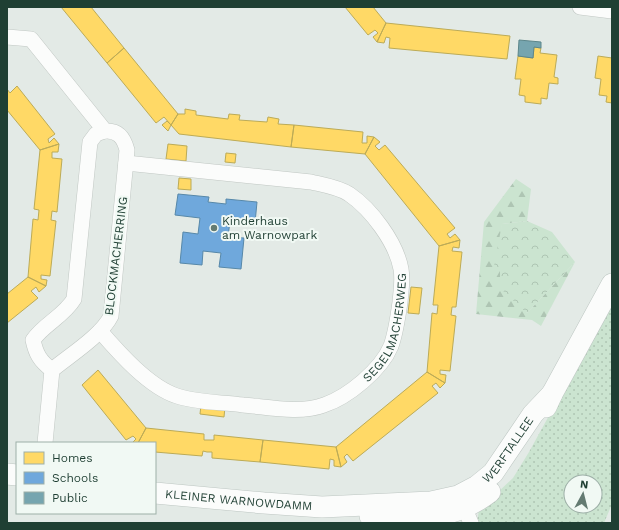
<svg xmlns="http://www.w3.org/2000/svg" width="619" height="530" font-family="'Work Sans',sans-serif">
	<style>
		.grass { fill: url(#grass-dots); fill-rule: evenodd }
		.forest { fill: url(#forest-firs) }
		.park { fill: url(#park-crowns) }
		.homes { fill: #ffd966; stroke: #bcab57 }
		.schools { fill: #6fa8dc; stroke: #5788a9 }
		.public { fill: #76a5af; stroke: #5c868a }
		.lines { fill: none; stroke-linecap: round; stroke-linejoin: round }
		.street-casing { stroke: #c0c7c3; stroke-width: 16 }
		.secondary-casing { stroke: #bdc6c2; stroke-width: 22 }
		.street { stroke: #fbfcfb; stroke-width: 15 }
		.secondary { stroke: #fbfcfb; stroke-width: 21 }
		.poi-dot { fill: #647b72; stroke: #f1f9f4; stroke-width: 1.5 }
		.labels { text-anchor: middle; stroke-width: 4; stroke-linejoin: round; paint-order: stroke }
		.poi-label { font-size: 12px; fill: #1f3f33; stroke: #f1f9f4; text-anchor: start }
		.street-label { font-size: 12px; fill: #1f3f33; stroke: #f1f9f4 }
	</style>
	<defs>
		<pattern id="grass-dots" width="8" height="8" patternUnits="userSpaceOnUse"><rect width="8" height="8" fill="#cbe4d0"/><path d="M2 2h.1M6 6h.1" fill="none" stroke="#aec5b3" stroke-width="1.8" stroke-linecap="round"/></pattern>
		<pattern id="forest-firs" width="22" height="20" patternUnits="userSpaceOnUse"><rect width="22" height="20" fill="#cbe4d0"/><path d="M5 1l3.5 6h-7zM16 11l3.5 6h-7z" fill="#aec5b3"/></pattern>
		<pattern id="park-crowns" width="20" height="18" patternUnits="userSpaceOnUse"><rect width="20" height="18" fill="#cbe4d0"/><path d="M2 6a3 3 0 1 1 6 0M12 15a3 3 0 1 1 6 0" fill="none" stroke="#aec5b3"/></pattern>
	</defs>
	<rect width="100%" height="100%" fill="#e3eae6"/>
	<path class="grass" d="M612,301V504L604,523H477L479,510L513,478L529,452ZM571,482H595V506H571Z"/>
	<path class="forest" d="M516,179L531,189L527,221L502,224L500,271L527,313L575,262L541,326L532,320L476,314L484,222Z"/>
	<path class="park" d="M527,221L552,232L575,262L527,313L500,288V271L494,266L502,224Z"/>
	<path class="homes" d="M61,7H91L124,48L107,63Z
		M345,7H373L386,23L377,42L373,37L378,33L375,30L368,35Z
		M386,23L510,36L507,59L389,48L390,38L386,37L384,43L377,42Z
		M534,47L541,48L540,53L557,55L554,77L558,78V84L549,83L547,99L541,98V104L525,102V96L519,95L521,79H515L518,56L533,58Z
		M124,48L178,114L171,125L164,117L156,123L107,63Z
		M598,56L612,58V103L606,102L607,96L599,95L601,79L595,78Z
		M17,86L55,134L48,139L49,143L54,138L59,144L40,150L7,110V89L10,93Z
		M185,109L196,111V115L228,119L229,114L240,115L239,120L267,122L268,117L279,119L278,124L294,125L291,147L179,134L171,125L178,114H185Z
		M167,121L171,125L168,131L162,125Z
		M294,125L363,132L362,143H367V136L374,137L365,154L291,147Z
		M374,137L380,142L375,146L379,150L385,145L455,228L447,234L450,238L455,234L460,240L439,246L365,154Z
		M59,144L58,152H52V158L62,159L57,212L52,211L51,220L56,221L50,276L41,275V279L47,280L46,286L28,277L33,219L38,220L39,210L34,209L40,150Z
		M168,144L187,146L186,161L166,159Z
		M226,153L236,154L235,163L225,162Z
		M179,178L191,179V190L178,189Z
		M460,240L459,248L453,247L452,251L462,252L456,307H452L451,315L456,316L450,371L440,370V374L446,375L445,383L427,372L432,313L437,314L438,305H433L439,246Z
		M28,277L46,286L39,292L36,287L31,291L38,298L7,323V294Z
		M411,287L422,288L419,314L408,313Z
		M98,370L146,428L138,443H132L136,439L133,436L126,440L82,385Z
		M427,372L445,383L440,388L436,383L432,386L438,393L353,461L347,454L344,457L347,462L341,467L336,447Z
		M201,405L225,407L224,417L200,414Z
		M146,428L204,434V440H214V435L263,440L260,462L212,458V452H207L203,451L202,456L155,452V443H138Z
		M263,440L336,447L341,467L334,466V460L330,459L329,469L260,462Z"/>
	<path class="schools" d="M178,194L209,197L208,202L226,204V199L257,202L255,223L230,221L228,237L244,238L241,269L219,267L221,253L203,251L202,265L180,263L183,232L198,234L200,218L175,215Z"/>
	<path class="public" d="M519,40L541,42V48L534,47L533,58L518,56Z"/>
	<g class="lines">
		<defs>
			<g id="street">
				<path d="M580,7L612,11"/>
				<path d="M7,37L31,39L105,131C118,130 124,138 127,150L111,316C101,336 70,355 52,370L45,443"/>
				<path id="s1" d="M100,331C119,353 149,387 177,396C198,403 222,402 243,405C268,407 300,414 324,405C348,397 381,370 391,346C396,332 398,317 400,302C401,291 403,280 401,269C396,242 371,209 349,194C338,187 324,185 311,182L126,163"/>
				<path d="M52,370C40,361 36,354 33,340C44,324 64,316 74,299L90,142L96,134L105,131"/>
				<path d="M465,509L471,523"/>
			</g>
			<g id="secondary">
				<path d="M546,407L552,394L612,284"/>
				<path d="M7,474L17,475"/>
				<path id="s2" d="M155,493L264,503L322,507L431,502L458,496L477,486L493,473L533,414L552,394"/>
				<path d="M370,516C416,519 451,522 490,492"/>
			</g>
		</defs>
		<use href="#street" class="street-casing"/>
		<use href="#secondary" class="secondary-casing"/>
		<use href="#street" class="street"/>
		<use href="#secondary" class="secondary"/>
	</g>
	<circle class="poi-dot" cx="214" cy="228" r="4"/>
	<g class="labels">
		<g class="poi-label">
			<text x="222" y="225">Kinderhaus<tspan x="222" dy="14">am Warnowpark</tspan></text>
		</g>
		<g class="street-label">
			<text transform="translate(116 256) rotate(-83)" y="4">BLOCKMACHERRING</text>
			<text dy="4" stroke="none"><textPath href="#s1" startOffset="357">SEGELMACHERWEG</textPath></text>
			<text dy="4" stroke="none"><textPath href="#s2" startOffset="374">WERFTALLEE</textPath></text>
			<text dy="4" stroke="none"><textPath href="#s2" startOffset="84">KLEINER WARNOWDAMM</textPath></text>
		</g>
	</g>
	<rect width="619" height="530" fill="none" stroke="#1f3f33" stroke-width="16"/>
	<rect x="16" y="442" width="140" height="72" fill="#f1f9f4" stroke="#9dafa7"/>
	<rect x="24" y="452" width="20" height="12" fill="#ffd966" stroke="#9dafa7"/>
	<text x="52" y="462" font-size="12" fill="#1f3f33">Homes</text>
	<rect x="24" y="472" width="20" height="12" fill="#6fa8dc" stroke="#9dafa7"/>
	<text x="52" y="482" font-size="12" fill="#1f3f33">Schools</text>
	<rect x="24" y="492" width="20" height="12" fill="#76a5af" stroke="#9dafa7"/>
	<text x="52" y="502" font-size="12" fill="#1f3f33">Public</text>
	<g transform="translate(583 494) rotate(7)"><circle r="19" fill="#f1f9f4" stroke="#9dafa7"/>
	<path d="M0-3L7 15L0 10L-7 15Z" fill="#647b72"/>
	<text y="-6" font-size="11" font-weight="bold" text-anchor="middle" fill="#1f3f33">N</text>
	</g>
</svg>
